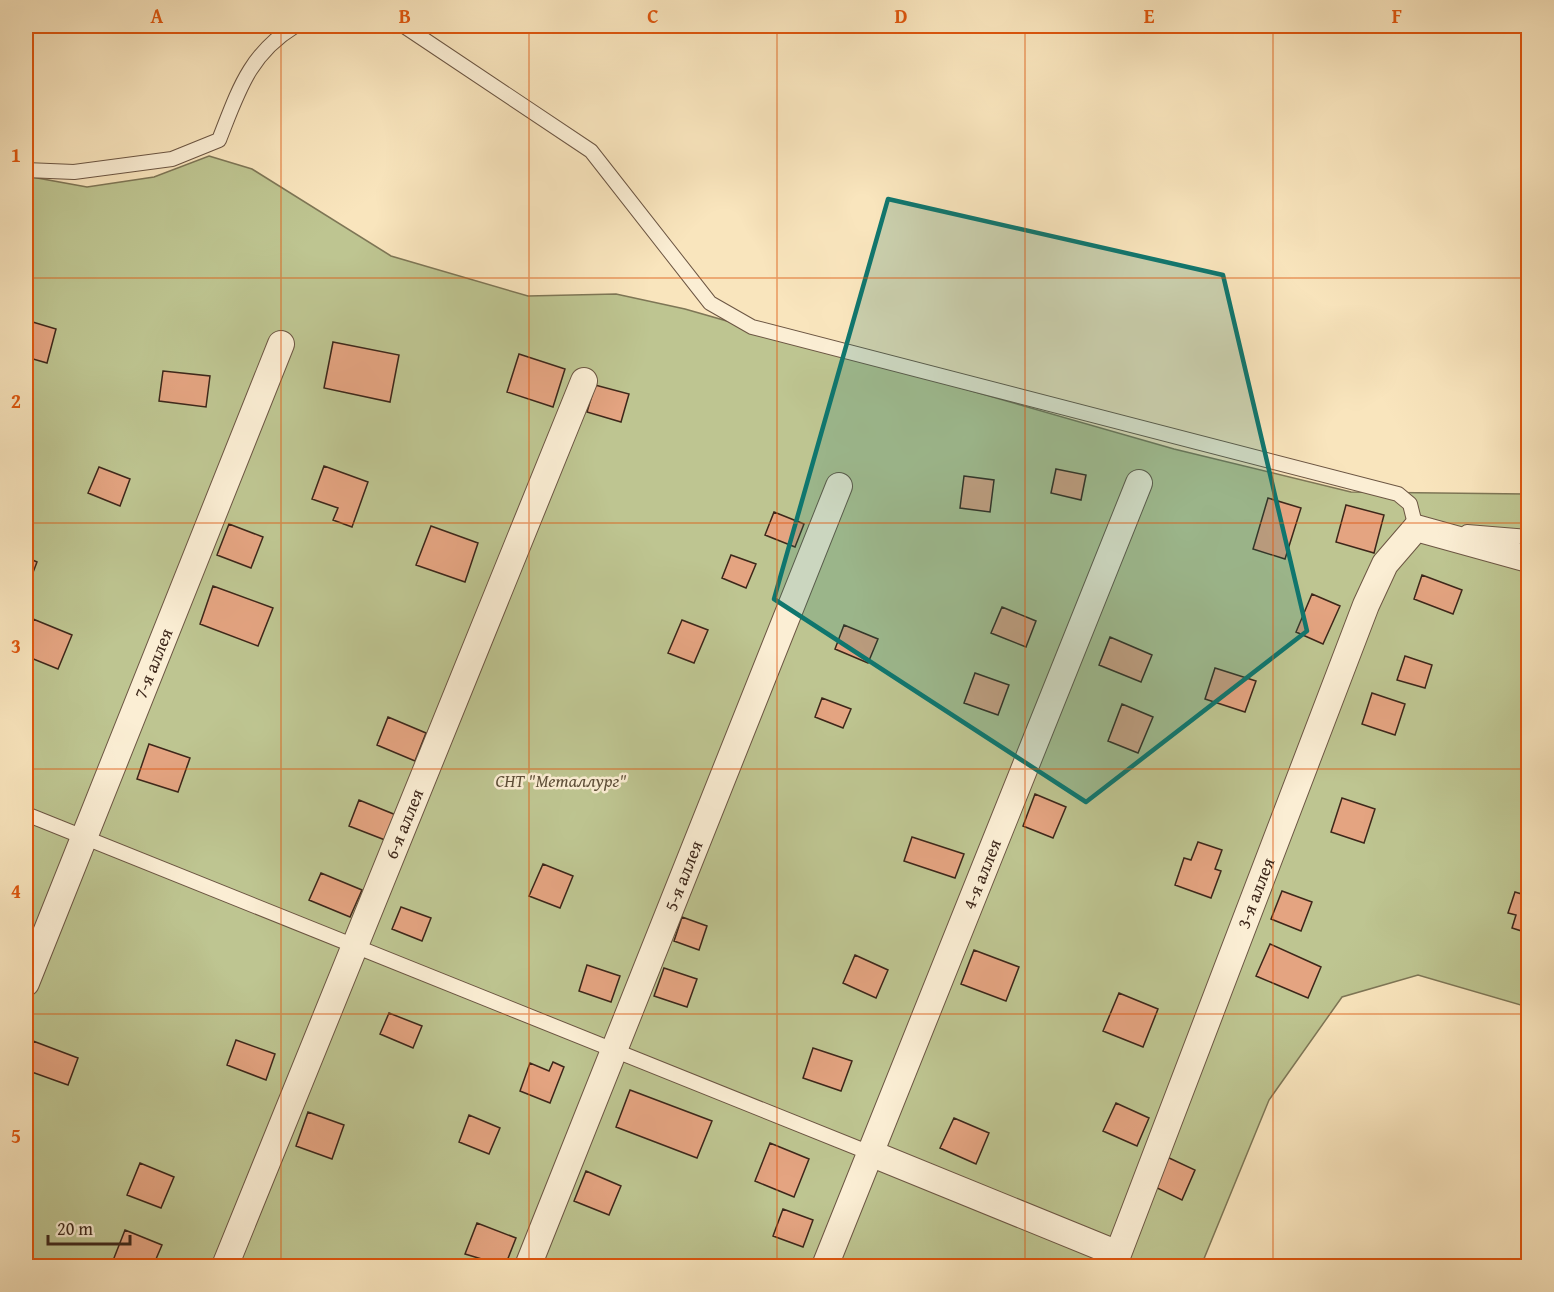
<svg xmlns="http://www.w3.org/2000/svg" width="1554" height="1292" font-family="'Gentium Book Plus',serif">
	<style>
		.green { fill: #bec591; stroke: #7e7656; stroke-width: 1.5 }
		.building { fill: #e4a481; stroke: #3d271a; stroke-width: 1.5 }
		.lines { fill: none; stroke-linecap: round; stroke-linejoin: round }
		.lane-casing { stroke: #6c5643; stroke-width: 16 }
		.street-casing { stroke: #6c5643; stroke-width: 28 }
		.lane { stroke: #fbeed4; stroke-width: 14 }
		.street { stroke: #fbeed4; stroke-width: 26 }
		.marked { fill: #0f766e; fill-opacity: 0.2; stroke: #0f766e; stroke-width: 4.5; stroke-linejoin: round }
		.grid { fill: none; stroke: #df560d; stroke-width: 1.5; stroke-opacity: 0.55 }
		.labels { text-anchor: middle; stroke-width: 5; stroke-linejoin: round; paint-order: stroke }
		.street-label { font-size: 18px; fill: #3d271a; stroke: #fbeed4 }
		.park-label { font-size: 18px; font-style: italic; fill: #5d4e38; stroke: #fbeed4 }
		.neatline { fill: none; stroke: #df560d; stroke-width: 2 }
		.grid-label { font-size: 20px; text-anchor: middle; font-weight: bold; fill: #df560d }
	</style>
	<rect width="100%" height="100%" fill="#f9e5bd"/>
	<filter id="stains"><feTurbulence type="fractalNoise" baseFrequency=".00333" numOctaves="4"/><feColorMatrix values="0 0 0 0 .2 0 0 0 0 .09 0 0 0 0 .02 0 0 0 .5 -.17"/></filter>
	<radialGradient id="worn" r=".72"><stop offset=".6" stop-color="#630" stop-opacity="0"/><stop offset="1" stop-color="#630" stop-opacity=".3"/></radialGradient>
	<path class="green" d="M209,156L252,169L391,256L528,296L616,294L685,309L1174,449L1351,492L1528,494V1007L1418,975L1342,997L1269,1100L1201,1266H26V176L87,187L154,177Z"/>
	<path class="building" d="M26,320L56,329L47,363L26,357Z
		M333,342L399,355L390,402L324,388Z
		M519,354L565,369L553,407L507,392Z
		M163,371L210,376L206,407L159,401Z
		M595,385L629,394L621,422L587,412Z
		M324,466L368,482L352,527L333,520L338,508L312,499Z
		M99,467L130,479L120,506L88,493Z
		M1056,469L1086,475L1081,500L1051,493Z
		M964,476L994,480L990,512L960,508Z
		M1268,498L1301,508L1285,559L1253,549Z
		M1346,505L1384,515L1374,553L1336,542Z
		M774,512L804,524L795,547L765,535Z
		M229,524L263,537L251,568L217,555Z
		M431,526L478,543L465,582L416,565Z
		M731,555L756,564L746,588L722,578Z
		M26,557L37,562L26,591Z
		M1422,575L1462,590L1453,614L1414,599Z
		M213,586L273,608L258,646L200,624Z
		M1312,594L1340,606L1323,644L1296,632Z
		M1002,607L1036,621L1026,647L991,633Z
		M33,619L72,635L58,669L26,656V636Z
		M682,620L708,630L694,663L668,653Z
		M844,625L878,639L868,663L835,649Z
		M1110,637L1152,655L1141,682L1099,665Z
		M1405,656L1432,665L1425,688L1397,680Z
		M1215,668L1256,681L1245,712L1205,699Z
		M975,673L1009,685L998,715L964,703Z
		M1372,693L1405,704L1395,735L1362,724Z
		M822,698L851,709L843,728L815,717Z
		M1122,704L1153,717L1138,753L1108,741Z
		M388,717L426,733L415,761L377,745Z
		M149,744L190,758L178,792L137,779Z
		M1035,794L1066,807L1053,838L1023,826Z
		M1342,798L1375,809L1364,843L1331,832Z
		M359,800L396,815L385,840L349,826Z
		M912,837L964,854L955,878L904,861Z
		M1198,842L1222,850L1215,869L1221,871L1211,898L1175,885L1184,858L1191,860Z
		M543,864L573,876L560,908L529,896Z
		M321,873L362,890L350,917L309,900Z
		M1282,891L1312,902L1301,931L1271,919Z
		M1515,892L1528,896V933L1512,928L1516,915L1508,913Z
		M401,907L431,918L422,941L392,929Z
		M682,917L707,926L699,950L674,941Z
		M1270,944L1321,967L1308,998L1256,976Z
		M974,950L1019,967L1006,1001L961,984Z
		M855,955L888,970L876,998L843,983Z
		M587,965L620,976L611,1002L579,991Z
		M664,968L697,979L687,1007L654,996Z
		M1119,993L1158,1009L1143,1047L1103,1031Z
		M389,1013L422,1026L413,1048L380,1034Z
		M236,1040L275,1054L266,1080L227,1065Z
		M33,1041L78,1058L68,1085L26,1070V1060Z
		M813,1048L852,1061L841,1091L803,1078Z
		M553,1062L564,1067L550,1103L520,1091L530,1063L549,1071Z
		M630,1090L712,1121L697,1158L616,1127Z
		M1116,1103L1149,1118L1137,1146L1103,1131Z
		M308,1112L344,1125L332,1159L296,1146Z
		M469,1115L500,1128L489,1154L459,1142Z
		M954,1118L989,1133L976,1164L940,1148Z
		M770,1143L809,1159L794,1197L755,1181Z
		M1167,1157L1195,1170L1182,1200L1153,1186Z
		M140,1163L174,1177L161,1208L127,1195Z
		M586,1171L621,1186L609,1215L574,1201Z
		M783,1209L813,1220L803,1247L773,1236Z
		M477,1223L516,1238L505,1266L465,1254Z
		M125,1230L162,1245L153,1266H136L114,1258Z"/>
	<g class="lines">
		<defs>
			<path id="lane" d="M404,26L591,151L710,303L752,327L1398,494L1410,504L1416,528L1421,529
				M26,170L74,172L172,159L219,140C238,92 249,54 295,26
				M1467,532L1528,537
				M26,814L870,1153"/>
			<g id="street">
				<path id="s1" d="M26,983L281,344"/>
				<path id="s2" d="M870,1153L1118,1254L1366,605L1385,564L1416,528L1528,559"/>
				<path id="s3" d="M225,1266L584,381"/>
				<path id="s4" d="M528,1266L839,486"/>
				<path id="s5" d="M825,1266L1139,483"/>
			</g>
		</defs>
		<use href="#lane" class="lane-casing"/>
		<use href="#street" class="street-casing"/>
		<use href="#lane" class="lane"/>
		<use href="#street" class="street"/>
	</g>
	<path class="marked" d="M888,199L1223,275L1307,631L1086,802L774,599Z"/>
	<path class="grid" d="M281,26V1266M529,26V1266M777,26V1266M1025,26V1266M1273,26V1266M26,278H1528M26,523H1528M26,769H1528M26,1014H1528"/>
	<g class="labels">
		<g class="street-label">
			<text dy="6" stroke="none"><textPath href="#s1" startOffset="344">7-я аллея</textPath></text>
			<text dy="6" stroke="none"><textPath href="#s3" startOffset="477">6-я аллея</textPath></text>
			<text dy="6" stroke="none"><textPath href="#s5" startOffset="422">4-я аллея</textPath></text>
			<text dy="6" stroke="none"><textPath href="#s4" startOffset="420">5-я аллея</textPath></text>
			<text dy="6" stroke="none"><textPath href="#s2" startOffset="654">3-я аллея</textPath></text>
		</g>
		<g class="park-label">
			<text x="561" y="787">СНТ "Металлург"</text>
		</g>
	</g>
	<rect width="1554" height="1292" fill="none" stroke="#f9e5bd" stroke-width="66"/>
	<path d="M48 1235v9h82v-9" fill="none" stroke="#3d271a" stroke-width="3"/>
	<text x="57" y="1235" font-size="18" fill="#3d271a" stroke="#fbeed4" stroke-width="4.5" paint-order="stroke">20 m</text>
	<rect x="33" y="33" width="1488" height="1226" class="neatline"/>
	<g class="grid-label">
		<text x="157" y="23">A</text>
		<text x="405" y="23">B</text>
		<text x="653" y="23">C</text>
		<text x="901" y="23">D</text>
		<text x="1149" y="23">E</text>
		<text x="1397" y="23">F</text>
		<text x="16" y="162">1</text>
		<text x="16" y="408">2</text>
		<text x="16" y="653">3</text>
		<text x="16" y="898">4</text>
		<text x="16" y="1143">5</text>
	</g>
	<rect width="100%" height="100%" filter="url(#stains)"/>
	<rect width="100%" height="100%" fill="url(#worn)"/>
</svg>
